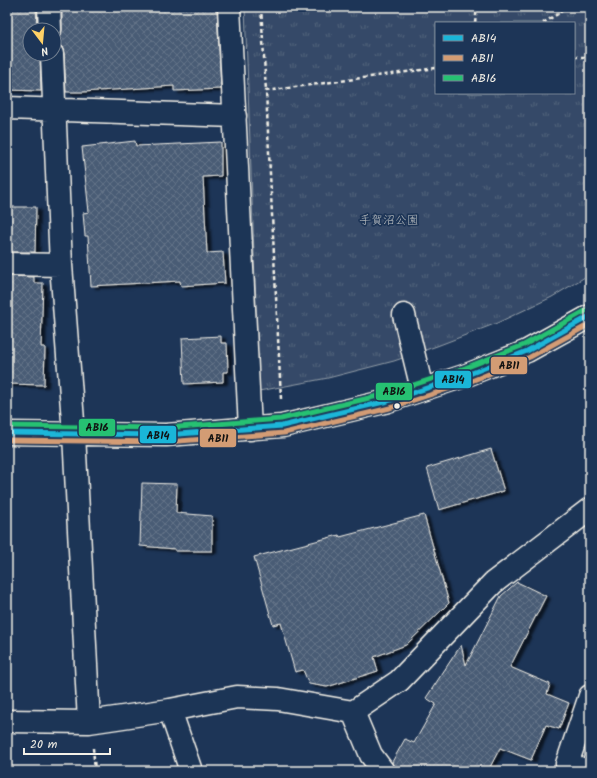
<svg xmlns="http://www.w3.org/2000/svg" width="597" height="778" font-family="Kalam,'Klee One',sans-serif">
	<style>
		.park { fill: url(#park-tufts); stroke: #949ea8; fill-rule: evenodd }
		.building { fill: url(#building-cross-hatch); stroke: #f4f1e8; filter: url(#shadow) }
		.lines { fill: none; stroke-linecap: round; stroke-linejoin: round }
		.minor-casing { stroke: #f4f1e8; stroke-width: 25 }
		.path { stroke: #f4f1e8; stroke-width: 2.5; stroke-dasharray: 4 3; stroke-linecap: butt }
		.minor { stroke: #1d3557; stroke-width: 22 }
		.bus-1-casing { stroke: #1d3557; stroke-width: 8 }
		.bus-2-casing { stroke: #1d3557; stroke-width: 8 }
		.bus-3-casing { stroke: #1d3557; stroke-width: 8 }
		.bus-1 { stroke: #1ab6d8; stroke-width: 5 }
		.bus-2 { stroke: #d39c74; stroke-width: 5 }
		.bus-3 { stroke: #26c172; stroke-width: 5 }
		.bus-dot { fill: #f4f1e8; stroke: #1d3557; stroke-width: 1.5 }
		.labels { text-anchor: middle; stroke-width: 3.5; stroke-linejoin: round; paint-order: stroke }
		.park-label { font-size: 12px; fill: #bbbfc1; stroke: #1d3557 }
		.line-badge { stroke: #1d3557; stroke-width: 1.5 }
		.pale-badge-label { font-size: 11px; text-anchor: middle; font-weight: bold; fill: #111 }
	</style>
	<defs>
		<pattern id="park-tufts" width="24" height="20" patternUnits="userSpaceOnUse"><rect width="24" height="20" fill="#354a67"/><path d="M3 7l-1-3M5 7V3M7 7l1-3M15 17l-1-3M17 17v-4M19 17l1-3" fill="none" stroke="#53657d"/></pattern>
		<pattern id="building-cross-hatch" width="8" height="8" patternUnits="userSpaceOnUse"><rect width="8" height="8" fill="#485b74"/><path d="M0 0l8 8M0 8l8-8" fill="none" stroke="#637388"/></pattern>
		<filter id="shadow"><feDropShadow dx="4.5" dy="2.5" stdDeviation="1" flood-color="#0009"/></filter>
	</defs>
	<rect width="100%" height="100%" fill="#1d3557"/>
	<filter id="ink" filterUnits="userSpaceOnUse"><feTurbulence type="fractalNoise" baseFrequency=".025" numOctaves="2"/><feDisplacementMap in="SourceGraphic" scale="8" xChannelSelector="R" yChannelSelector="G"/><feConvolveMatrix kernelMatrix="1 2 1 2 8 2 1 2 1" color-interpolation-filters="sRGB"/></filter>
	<g filter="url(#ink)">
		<path class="park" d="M245,7H590V274L552,297L497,323L437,346L394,361L328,378L259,391ZM436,23H574V93H436Z"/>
		<path class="building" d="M7,7H36L37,30H30V54H40L41,91L7,90Z
			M87,7H217L221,89L174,91V86L83,92H66L64,53L62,47L58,43L54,42L61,35L62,29V10Z
			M135,141L136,146L221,142V176L203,177L207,253L223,252L225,283L181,286L180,281L91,286L88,236H85L83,213L89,212L82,147Z
			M7,207H36L35,252H7Z
			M7,276L34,277V283H43L41,347H45L44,385L7,384Z
			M221,336V343H227L228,372H223V382L184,384L182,338Z
			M491,449L504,491L439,510L427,468Z
			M142,483L177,484L176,513L212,516V551H175V549L140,546Z
			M424,515L449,603L406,645L374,657L378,671L327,687L309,684L303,670L295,672L281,623L273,625L254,557L339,535L340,537Z
			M517,582L546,596L510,667L550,684L547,694L569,703L559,729L546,725L531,760L500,748L488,771H395L392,762L405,739L414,743L436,704L426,698L461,645L466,665L501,596Z"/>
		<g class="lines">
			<defs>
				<path id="minor" d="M49,7L50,30
					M229,7L250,429
					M52,54L61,265
					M7,108L235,116
					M7,264L61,265L74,434L89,722L170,710L191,771
					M404,315L422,389
					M7,433L166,435L282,426L388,401L467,375L527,351L590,316
					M170,710L237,697L278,699L353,712L399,681L493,583L590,509
					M353,712L371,755L383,771
					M7,721L89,722
					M588,771L567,764L590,696"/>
			</defs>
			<use href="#minor" class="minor-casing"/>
			<path class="path" d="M261,7L266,91
				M475,23L477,7
				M543,23L561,12L562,7
				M574,57H590
				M281,399L266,91L436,68
				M93,748L95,771"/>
			<use href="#minor" class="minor"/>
			<defs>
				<path id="bus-1" d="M7,433L166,435L282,426L388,401L467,375L527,351L590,316"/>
				<path id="bus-2" d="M7,440L166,442L284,433L390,408L469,382L530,357L590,324"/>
				<path id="bus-3" d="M7,426L166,428L281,419L386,394L465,368L524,345L587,310"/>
			</defs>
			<use href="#bus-1" class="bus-1-casing"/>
			<use href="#bus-2" class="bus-2-casing"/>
			<use href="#bus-3" class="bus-3-casing"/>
			<use href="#bus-1" class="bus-1"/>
			<use href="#bus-2" class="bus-2"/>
			<use href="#bus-3" class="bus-3"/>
		</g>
	</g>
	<circle class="bus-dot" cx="397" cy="406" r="3.5"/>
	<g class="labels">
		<g class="park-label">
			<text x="389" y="224">手賀沼公園</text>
		</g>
	</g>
	<g class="line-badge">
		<rect x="490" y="356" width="38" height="19" rx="4" fill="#d39c74"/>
		<rect x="434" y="370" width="38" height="19" rx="4" fill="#1ab6d8"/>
		<rect x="375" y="382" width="38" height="19" rx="4" fill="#26c172"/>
		<rect x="78" y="418" width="38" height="19" rx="4" fill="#26c172"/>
		<rect x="139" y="425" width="38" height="19" rx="4" fill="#1ab6d8"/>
		<rect x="199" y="428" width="38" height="20" rx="4" fill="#d39c74"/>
	</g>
	<g class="pale-badge-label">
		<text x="509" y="369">AB11</text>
		<text x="453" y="383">AB14</text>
		<text x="394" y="395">AB16</text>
		<text x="97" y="431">AB16</text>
		<text x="158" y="439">AB14</text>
		<text x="218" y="442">AB11</text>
	</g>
	<rect width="597" height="778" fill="none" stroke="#1d3557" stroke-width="24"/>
	<rect x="12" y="12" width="573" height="754" fill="none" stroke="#f4f1e8" stroke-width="1.5" filter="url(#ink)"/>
	<rect x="435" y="22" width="140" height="72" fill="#1d3557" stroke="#738091"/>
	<rect x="443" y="35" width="20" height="6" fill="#1ab6d8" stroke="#738091"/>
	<text x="471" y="42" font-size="12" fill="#f4f1e8">AB14</text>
	<rect x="443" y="55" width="20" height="6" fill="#d39c74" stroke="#738091"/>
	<text x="471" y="62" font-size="12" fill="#f4f1e8">AB11</text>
	<rect x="443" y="75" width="20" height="6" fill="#26c172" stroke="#738091"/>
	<text x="471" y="82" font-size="12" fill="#f4f1e8">AB16</text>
	<g transform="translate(42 42) rotate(164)"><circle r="19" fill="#1d3557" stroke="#738091"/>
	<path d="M0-3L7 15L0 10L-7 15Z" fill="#ffd166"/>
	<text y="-6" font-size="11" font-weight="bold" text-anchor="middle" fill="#f4f1e8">N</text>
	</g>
	<path d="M24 748v6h86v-6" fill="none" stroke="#f4f1e8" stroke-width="2"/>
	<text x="30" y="748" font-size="12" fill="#f4f1e8" stroke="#1d3557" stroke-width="3" paint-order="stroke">20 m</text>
</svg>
